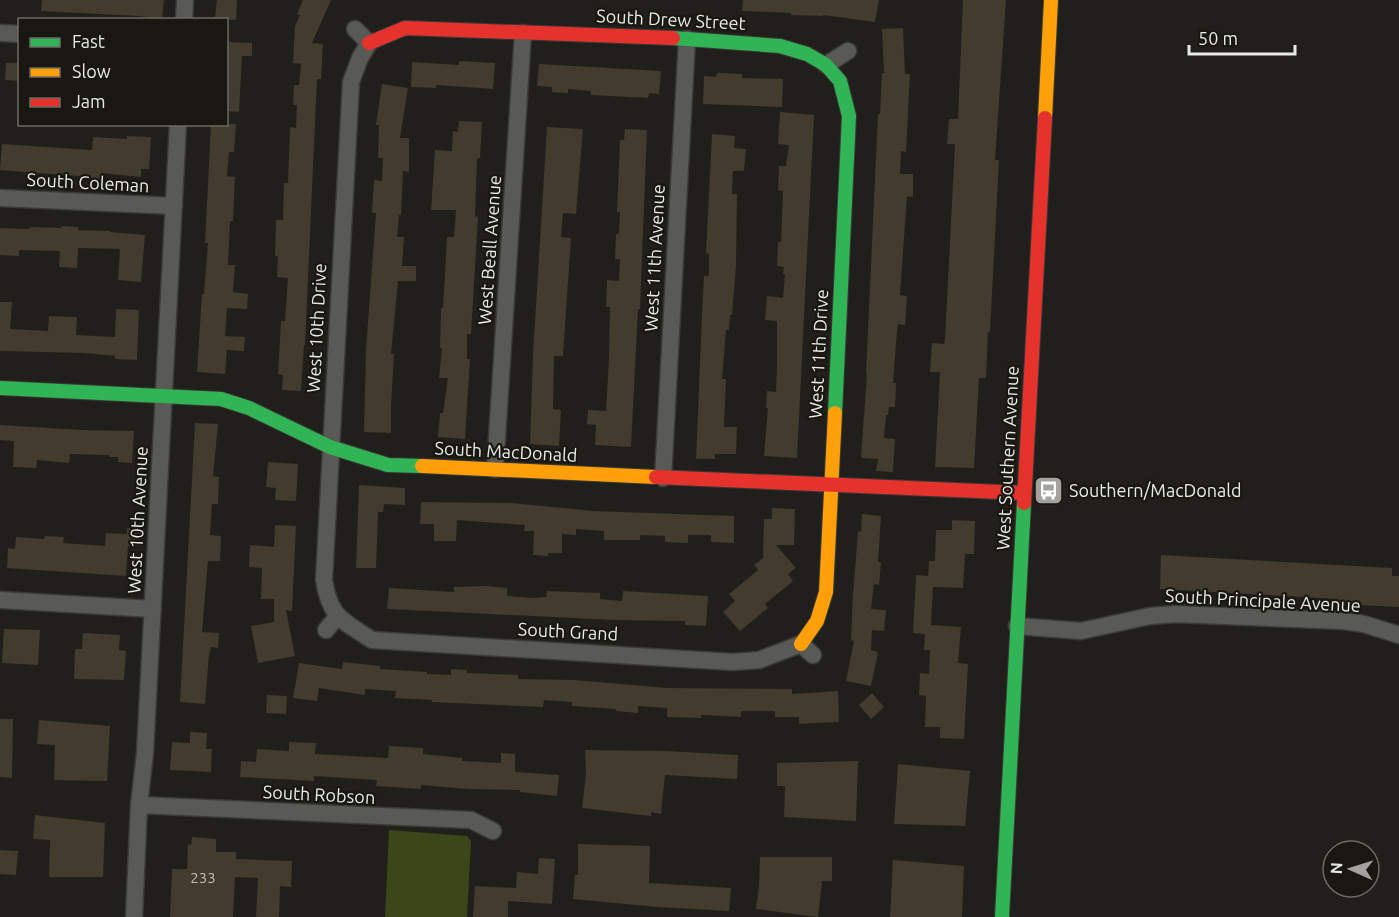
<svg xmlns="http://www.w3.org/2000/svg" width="1399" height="917" font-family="Ubuntu,sans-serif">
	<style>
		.green { fill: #3c4719 }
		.building { fill: #423b2e }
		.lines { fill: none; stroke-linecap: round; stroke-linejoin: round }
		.street-casing { stroke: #3a3a36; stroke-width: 19 }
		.fast-casing { stroke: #3a3a36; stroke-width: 16 }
		.slow-casing { stroke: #3a3a36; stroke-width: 16 }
		.jam-casing { stroke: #3a3a36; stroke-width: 16 }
		.street { stroke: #595956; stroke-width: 16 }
		.fast { stroke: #30b455; stroke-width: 14 }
		.slow { stroke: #ff9f0a; stroke-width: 14 }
		.jam { stroke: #e5322d; stroke-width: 14 }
		.labels { text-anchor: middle; stroke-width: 4.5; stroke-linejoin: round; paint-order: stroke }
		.number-label { font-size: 15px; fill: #bfbeb7 }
		.street-label { font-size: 18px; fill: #e9e9e5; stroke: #181711 }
		.poi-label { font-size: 18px; fill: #e9e9e5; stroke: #181711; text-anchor: start }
	</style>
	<rect width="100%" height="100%" fill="#201f1b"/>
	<path class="green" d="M389,830L467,836L471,841L467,917H385Z"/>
	<path class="building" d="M42,0H164L162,19L139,16L41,11Z
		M217,0H237L236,20L215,18Z
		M303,0H331L312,43L323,44L321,79H317L305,345H304L301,391L282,390L283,375L278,374L281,321H285L288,278L277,277L278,256H275L276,220H283L284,183H288L290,127L296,128L297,105H293L294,85H299L301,64L293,63L295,26L300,15L297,14Z
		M743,0H879L875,22L823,15V16L791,15V13L742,11Z
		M963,0H1006L995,160H999L990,332H988L986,378H979L974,468L935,467L940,372H930L932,343L944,344L945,339L955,144H947L949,119H958Z
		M903,28L905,74H910L906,152L901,151L900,174H913V197L907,196L900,295L907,296L905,325L898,324L897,331L893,383H896L895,407H889L888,415H886L884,438L895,439L893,472L876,471L878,459L861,458L867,373H866L878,114H880L882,73H884L882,29Z
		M226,42L252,43V56H242L239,112L226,111Z
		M459,61L495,63L493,89L436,85V88L411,87L412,62L459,65Z
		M6,63H20V81L5,80Z
		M539,64L661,71L659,94L649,93L648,98L591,95V91L568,89V93L552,92V87L537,86Z
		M717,73L742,74V78L783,79L782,107L703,104L704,76L716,77Z
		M382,84L408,88L400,138H409V172L403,171L401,215H399L397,237H404L402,266H416V281H398L391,354H394L391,407V433L364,432L366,349L376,213H372L374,180L382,181L383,158H378L379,125H376Z
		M780,112L814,115L797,458L764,456L768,408H766L767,391L776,392L777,366V321L765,320L767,296L783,298L785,274H783L784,267L777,266L778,242H781L783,191L778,190L779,166H786L789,145L778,144Z
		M459,121L482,122L480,158H477L475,216L478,217L471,334H467V359H470L465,439L438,437L440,413H443L448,378H439L442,348H440L441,308H443L447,237H454L456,210H431L435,150L452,151L453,131L458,132Z
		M211,124H236L234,152H229L227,176L235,177L233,221H230L228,265H235L233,292L248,294L247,309L227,308L225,336L245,337L244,351L227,350L225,374L197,372L202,294H204L208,243H205Z
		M547,127L583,129L576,214L563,213L561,237L571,238L563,356H554L553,409L561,410L559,446L530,444L533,354Z
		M625,129L647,130L640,309H638L631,447L595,445L596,425L587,424L588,410L606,411L609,357L610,307H606L607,280L619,281L620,259H615L616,234H619L620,212H617L618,187L620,140H624Z
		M712,134L735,136L734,148L746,149L744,171H733L732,194H737L736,266L732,315H730L729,330H726L722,379H726L724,427H737L736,454H715V459H696L702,315L704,276H709V254L706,253Z
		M127,136L151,137L149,169H141V177L101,173V180L90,179V177L0,170L2,144L92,150L93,137L127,139Z
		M61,226L78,227V230L110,231V232L145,235L141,282L118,280L120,249L78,248L77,268L59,267L60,251L19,250V256L0,255V228L29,229V227L61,228Z
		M0,302H12L10,329L48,331L49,316L77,317L76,335L115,337L116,309L139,310L137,360L115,359V356L84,353L0,351Z
		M195,423L218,424L213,476L219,477L218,504H212L210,535L221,536L220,561H208L202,632L219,633L218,648L211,647L209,655L205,704L180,702Z
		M0,425L82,430L134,431L132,463L118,462V457H109V455L70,454L69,463L37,460L36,468L13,467L14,441L0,440Z
		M268,462L298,464L296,501L275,500L276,488L266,487Z
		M359,485L405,488V505L384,504L383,512H378L376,568H356Z
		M421,502L512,503L593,511L734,516V543L711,542V535H688V543L665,542V536L640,535V540H604V531L576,529V535L562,534V553H548V556L533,555L534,531H524L525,525L457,520L456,541H434V524H420Z
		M772,508L795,509L794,545H776L796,568L788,574L793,581L765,604L768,608L740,631L723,612L735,601L729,594L758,570L754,565L763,558L764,519H772Z
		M862,514L881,516L878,562H881L879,585L874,584L871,609L886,610L884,631L872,630L871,650L878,652L871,686L846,681L854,641L851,640L853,594L858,531L861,532Z
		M952,520L975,521L974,554H965L963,588L933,587L931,625L961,627L958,663L968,664L964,739L940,738V727H925L926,696L919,695L920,673L929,674L930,650H924L925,634L913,633L916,575L928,576L929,561H935L936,530H952Z
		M275,525L296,526L292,611L286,610L295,656L258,663L251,626L274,622V599H261L262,568L249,567L250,545L274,547Z
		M127,528L140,529L139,546H128L126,576L7,568L8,548L15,549L16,537L44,539L45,536L64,537L63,543L105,546L106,533L127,534Z
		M1161,555L1392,568V576H1399V607L1337,604V599L1160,589Z
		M485,586L507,588V596L533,598L546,597L547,591L600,593V599L622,601L623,591L708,596L706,626L685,625V621L614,620L387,609L389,588L454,592V587Z
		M4,629L40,630L38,665L2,663Z
		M83,633L120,635L119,650L126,651L124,680L74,679L75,649H82Z
		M343,662L380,666V669L427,672V674L451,675V669L467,670V673L518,675V679L574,680L668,688L792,689V694L838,691L839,722L799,724V717H775V711H741V717L701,715V718L667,717V708L638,706V713L616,711V709L572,706V702L544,700L543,707L432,702V700L395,698L396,691L365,689V695L319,688L317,701L293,698L299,663L342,669Z
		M872,693L884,707L871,719L859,705Z
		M267,695L287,696L286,714L266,713Z
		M0,719H13L12,778L0,777Z
		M39,720L110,726L107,781L54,780L55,745L37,744Z
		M190,732L207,733L206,749H212L211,772L170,770L172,742L190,743Z
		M289,742L316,743L315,754L388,758L389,746L423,748V754L462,758V761L501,763V753L515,754V772L559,775L557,796L520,792V790L468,789L421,785V789L376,786L377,780L314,776V781L240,777L241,761L256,762L257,749L289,751Z
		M585,750L666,751L738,755L737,779L665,775L661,814L651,812V816L582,808L586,773Z
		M858,761L856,821L784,817L785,786H777V763Z
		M898,764L970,771L965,826L894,824Z
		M35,815L105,823L103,877H49L50,840L33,839Z
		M192,837L216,839V852H236V859L292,861L291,887L280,886L279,917H256L258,878L235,877L233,917H170L172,869H187L188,844L191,845Z
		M578,844L650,846L649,883L731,888L729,911L657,907L573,899L575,875H578Z
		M0,850L18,851L16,875L0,874Z
		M760,857H832V881H822L818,917L756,909L759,886Z
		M539,858L555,859L552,904L508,901V917H473L475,886L516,888L517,872L538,874Z
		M893,860L964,866L962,917H890Z"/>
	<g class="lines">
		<defs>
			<path id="street" d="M184,20L185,0
				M355,29L369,43L360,58L351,82L324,580C330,618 342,620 372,640L733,662L759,660L801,644L813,655
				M0,33L20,34
				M826,65L848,51
				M0,198L174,206
				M495,469L523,33
				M663,478L687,39
				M0,600L153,609
				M1017,626L1081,631L1150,616L1176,614L1344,621L1364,624L1399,635
				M326,630L337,617
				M139,805L471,820L493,831
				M134,917L139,805L145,753L178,124"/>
			<path id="fast" d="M673,38L780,46L807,54L826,65L840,81L849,116L835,413
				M0,388L221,399L249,408L330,447L388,465L422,466
				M1002,917L1024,503"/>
			<path id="slow" d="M1045,118L1051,0
				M422,466L656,477
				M801,644L817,621L826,592L835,413"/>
			<path id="jam" d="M369,43L405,28L673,38
				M656,477L1023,493
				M1024,503L1045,118"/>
		</defs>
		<use href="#street" class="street-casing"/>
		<use href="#fast" class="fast-casing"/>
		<use href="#slow" class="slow-casing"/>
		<use href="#jam" class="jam-casing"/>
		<use href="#street" class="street"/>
		<use href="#fast" class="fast"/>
		<use href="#slow" class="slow"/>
		<use href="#jam" class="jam"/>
	</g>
	<defs>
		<symbol id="bus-square" viewBox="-11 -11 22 22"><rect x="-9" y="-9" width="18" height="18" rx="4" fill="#a3a29e" stroke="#181711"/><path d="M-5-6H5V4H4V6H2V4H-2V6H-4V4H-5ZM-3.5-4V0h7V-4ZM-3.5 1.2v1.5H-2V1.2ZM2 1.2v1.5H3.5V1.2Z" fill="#fff"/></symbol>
	</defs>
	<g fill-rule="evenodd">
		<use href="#bus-square" x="1032" y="474" width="33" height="33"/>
	</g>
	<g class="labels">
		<g class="number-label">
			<text x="203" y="883">233</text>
		</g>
		<g class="street-label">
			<text transform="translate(671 20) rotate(3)" y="6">South Drew Street</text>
			<text transform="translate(88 183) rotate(3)" y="6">South Coleman</text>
			<text transform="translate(490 250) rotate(-86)" y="6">West Beall Avenue</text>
			<text transform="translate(655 258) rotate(-87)" y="6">West 11th Avenue</text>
			<text transform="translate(317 328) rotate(-87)" y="6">West 10th Drive</text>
			<text transform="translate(819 354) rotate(-87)" y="6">West 11th Drive</text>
			<text transform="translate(506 452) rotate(3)" y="6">South MacDonald</text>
			<text transform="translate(1008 458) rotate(-87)" y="6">West Southern Avenue</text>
			<text transform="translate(138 520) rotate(-87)" y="6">West 10th Avenue</text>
			<text transform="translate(1263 601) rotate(3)" y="6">South Principale Avenue</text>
			<text transform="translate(568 632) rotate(3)" y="6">South Grand</text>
			<text transform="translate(319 795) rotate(3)" y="6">South Robson</text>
		</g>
		<g class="poi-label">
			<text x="1069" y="497">Southern/MacDonald</text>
		</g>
	</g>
	<rect x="18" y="18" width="210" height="108" fill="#181711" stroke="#6c6b66" stroke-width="1.5"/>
	<rect x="30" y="38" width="30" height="9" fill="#30b455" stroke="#6c6b66" stroke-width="1.5"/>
	<text x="72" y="48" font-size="18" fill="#e9e9e5">Fast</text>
	<rect x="30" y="68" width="30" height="9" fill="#ff9f0a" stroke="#6c6b66" stroke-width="1.5"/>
	<text x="72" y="78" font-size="18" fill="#e9e9e5">Slow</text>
	<rect x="30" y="98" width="30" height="9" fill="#e5322d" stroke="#6c6b66" stroke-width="1.5"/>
	<text x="72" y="108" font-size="18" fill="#e9e9e5">Jam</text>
	<g transform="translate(1351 869) rotate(273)"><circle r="28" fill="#181711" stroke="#6c6b66" stroke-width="1.5"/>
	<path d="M0-4.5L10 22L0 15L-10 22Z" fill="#a3a29e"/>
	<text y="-9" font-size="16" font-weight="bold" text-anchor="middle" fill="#e9e9e5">N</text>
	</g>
	<path d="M1189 45v9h106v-9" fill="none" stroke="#e9e9e5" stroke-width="3"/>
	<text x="1198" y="45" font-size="18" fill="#e9e9e5" stroke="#181711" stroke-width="4.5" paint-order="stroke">50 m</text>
</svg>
